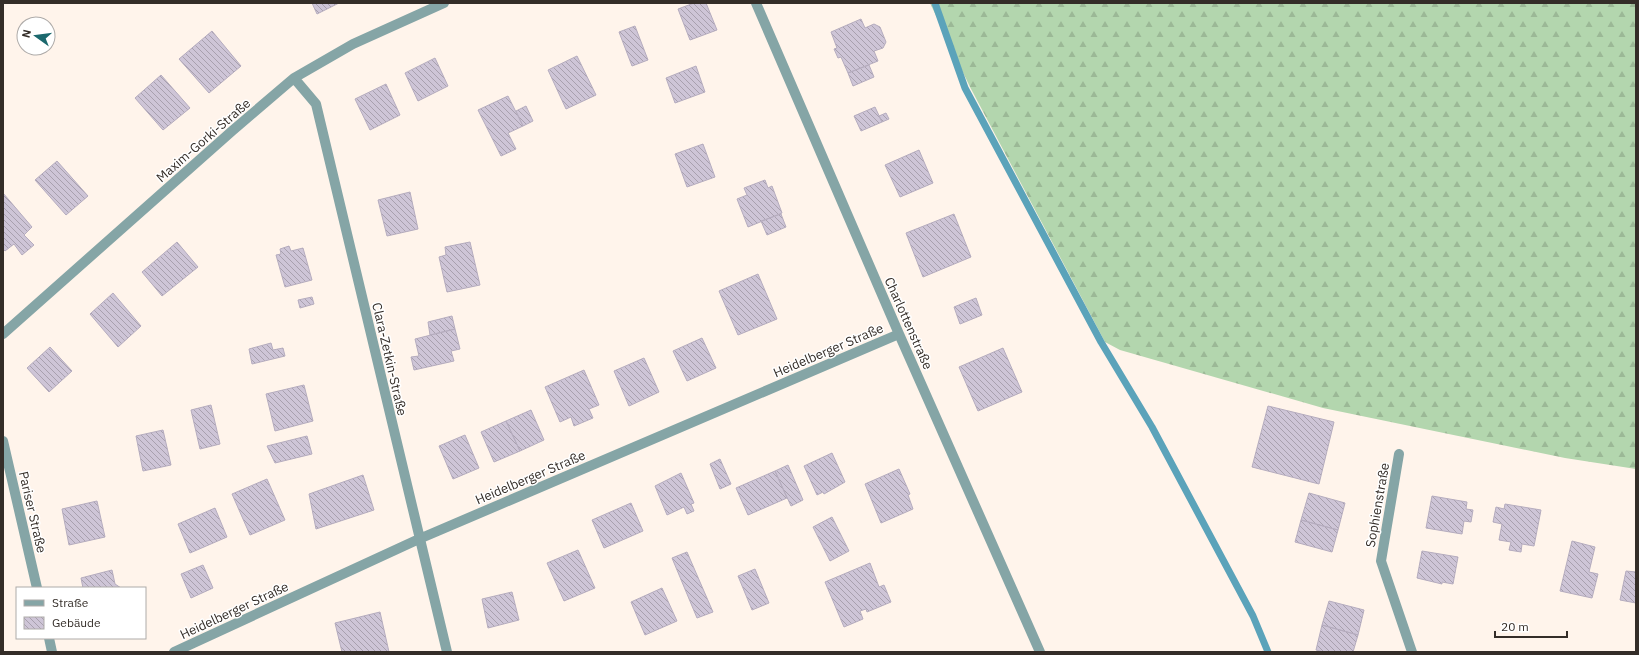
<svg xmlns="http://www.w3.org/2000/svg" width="1639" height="655" font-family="'IBM Plex Sans',sans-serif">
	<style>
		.forest { fill: url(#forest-firs) }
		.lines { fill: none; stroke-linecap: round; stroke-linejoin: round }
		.stream { stroke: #5ba3ba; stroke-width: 7 }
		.building { fill: url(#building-back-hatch); stroke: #b5acbe }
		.lane { stroke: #85a5a6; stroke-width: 10 }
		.street { stroke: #85a5a6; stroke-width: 10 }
		.labels { text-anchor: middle; stroke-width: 3; stroke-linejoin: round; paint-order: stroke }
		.street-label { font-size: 13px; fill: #342d28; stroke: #fff }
	</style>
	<defs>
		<pattern id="forest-firs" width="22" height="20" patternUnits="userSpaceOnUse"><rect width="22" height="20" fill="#b3d6ae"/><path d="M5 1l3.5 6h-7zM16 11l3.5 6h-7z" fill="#9bb896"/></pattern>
		<pattern id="building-back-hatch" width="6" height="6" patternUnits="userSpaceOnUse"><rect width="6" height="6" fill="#cec5d7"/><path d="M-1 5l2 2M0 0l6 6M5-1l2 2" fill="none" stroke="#a8a0ae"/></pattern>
	</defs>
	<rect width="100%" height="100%" fill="#fff4eb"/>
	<path class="forest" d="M930,3H1636V469L1565,458L1323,408L1120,350L1105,342L970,87Z"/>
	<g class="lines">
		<path class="stream" d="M935,3L965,88L1101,342L1152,427L1253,616L1268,652"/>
	</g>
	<path class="building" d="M312,3H339L317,14Z
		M694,3H706L717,30L690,40L678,9Z
		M861,19L865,28L874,24L880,27L886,42L883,48L874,51L878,61L848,73L841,57L838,58L834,49L837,48L831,32Z
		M635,26L648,60L632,66L619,32Z
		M212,31L241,66L209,93L179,59Z
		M577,56L596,95L566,109L548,70Z
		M435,58L448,86L418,101L405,73Z
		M869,65L874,77L853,86L848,73Z
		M696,66L705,92L675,103L666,78Z
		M161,75L190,108L163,130L135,98Z
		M386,84L400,115L370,130L355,99Z
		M508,96L523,126L508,133L516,149L501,156L478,110Z
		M526,106L533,121L523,126L516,111Z
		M875,107L882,122L861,131L854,116Z
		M886,113L889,119L882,122L879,116Z
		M703,144L715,177L687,187L675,154Z
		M919,150L933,183L900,197L885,165Z
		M57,161L88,196L66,215L35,180Z
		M765,180L768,188L772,186L782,213L748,227L737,199L747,195L744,188Z
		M410,192L418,229L387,236L378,200Z
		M3,193L32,227L24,235L34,245L22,255L14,244L5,251L3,249Z
		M781,214L786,227L767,235L761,221Z
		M954,214L971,257L923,277L906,233Z
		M177,242L198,267L162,296L142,272Z
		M470,242L480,285L447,292L439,257L446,255L445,247Z
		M289,246L291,251L303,248L312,280L285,287L276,255L281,254L280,249Z
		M758,274L777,319L738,335L719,291Z
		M113,293L141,326L118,347L90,314Z
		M312,297L314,304L300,308L298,300Z
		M976,298L982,315L960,324L954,307Z
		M452,316L455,329L430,335L428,322Z
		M455,329L460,349L451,351L454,361L414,370L411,357L419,356L415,339Z
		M702,338L716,368L687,381L673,351Z
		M271,343L273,350L283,348L285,356L252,364L249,349Z
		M50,347L72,371L49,392L27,368Z
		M1003,348L1022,392L978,411L959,367Z
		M644,358L659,392L629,406L614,371Z
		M584,370L599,405L589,409L593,418L574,426L571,417L560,422L545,387Z
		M304,385L313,421L275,431L266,394Z
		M211,405L220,444L200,449L191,410Z
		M1268,406L1334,422L1319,484L1252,467Z
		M531,410L544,440L520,451L506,421Z
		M506,421L520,451L494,462L481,432Z
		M163,430L171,465L143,471L136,436Z
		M465,435L479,468L453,479L439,446Z
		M307,436L312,454L275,463L267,446Z
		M832,453L845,482L824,494L823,492L817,495L804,466Z
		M720,459L731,484L720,489L710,464Z
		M788,465L803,500L791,506L775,471Z
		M899,469L910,494L908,495L913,509L881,523L865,484Z
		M775,471L787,498L748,515L736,488Z
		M681,473L694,503L691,504L694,511L687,514L684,507L667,515L655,486Z
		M363,475L374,510L316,529L309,494Z
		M267,479L285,520L250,535L232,494Z
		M1309,493L1345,503L1338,530L1301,520Z
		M1432,496L1467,502L1466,509L1473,510L1471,522L1464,521L1462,534L1426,528Z
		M97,501L105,537L69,545L62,509Z
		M631,503L643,531L604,548L592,520Z
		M1505,504L1541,510L1534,546L1522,544L1521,552L1509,550L1511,542L1499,540L1502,524L1493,522L1496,507L1504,509Z
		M215,508L227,537L190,553L178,524Z
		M832,517L849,551L830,561L813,527Z
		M1301,520L1338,530L1332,552L1295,542Z
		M1572,541L1595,547L1589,572L1598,574L1592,598L1560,591Z
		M578,550L595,588L564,601L547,563Z
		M1422,551L1458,557L1453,584L1442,582V584L1417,578Z
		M687,552L713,612L697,618L672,558Z
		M870,563L879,587L884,585L891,602L867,612L866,609L860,611L863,619L844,627L825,582Z
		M203,565L213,588L191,598L181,574Z
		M755,569L769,603L752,610L738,576Z
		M112,570L115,584L121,588H83L81,578Z
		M1626,571L1636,572V603L1620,600Z
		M662,588L677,621L645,635L631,602Z
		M512,592L519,620L488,628L482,599Z
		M1329,601L1364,610L1358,635L1322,625Z
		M380,612L389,652H342L335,623Z
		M1322,625L1358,635L1353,652H1324L1316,650Z"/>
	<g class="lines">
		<path class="lane" d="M1399,454L1381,561L1412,652"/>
		<path class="street" d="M756,3L899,334L1040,652
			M294,78L316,104L447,652
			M3,334L232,131L294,78L353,44L444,3
			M3,441L37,588
			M49,638L52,652
			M174,652L419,539L899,334"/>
	</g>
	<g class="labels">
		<g class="street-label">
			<text transform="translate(203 140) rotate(-41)" y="5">Maxim-Gorki-Straße</text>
			<text transform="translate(909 323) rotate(66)" y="5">Charlottenstraße</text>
			<text transform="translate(828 350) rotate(-23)" y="5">Heidelberger Straße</text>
			<text transform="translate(390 359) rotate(77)" y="5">Clara-Zetkin-Straße</text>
			<text transform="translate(530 477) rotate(-23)" y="5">Heidelberger Straße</text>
			<text transform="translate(1377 505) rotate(-80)" y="5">Sophienstraße</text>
			<text transform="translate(33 512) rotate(77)" y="5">Pariser Straße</text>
			<text transform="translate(234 610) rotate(-25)" y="5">Heidelberger Straße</text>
		</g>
	</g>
	<rect width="1639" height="655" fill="none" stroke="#342d28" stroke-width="8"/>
	<rect x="16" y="587" width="130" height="52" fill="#ffffff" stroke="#aeaba9"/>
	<rect x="24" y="600" width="20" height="6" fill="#85a5a6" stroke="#aeaba9"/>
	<text x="52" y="607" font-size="12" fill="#342d28">Straße</text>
	<rect x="24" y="617" width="20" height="12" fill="url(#building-back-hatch)" stroke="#aeaba9"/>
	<text x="52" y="627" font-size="12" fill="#342d28">Gebäude</text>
	<g transform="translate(36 36) rotate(284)"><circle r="19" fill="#ffffff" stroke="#aeaba9"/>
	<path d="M0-3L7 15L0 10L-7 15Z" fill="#1b686d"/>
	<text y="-6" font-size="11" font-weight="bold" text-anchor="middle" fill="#342d28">N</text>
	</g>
	<path d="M1495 631v6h72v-6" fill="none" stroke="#342d28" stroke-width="2"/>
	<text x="1501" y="631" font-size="12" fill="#342d28" stroke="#ffffff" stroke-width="3" paint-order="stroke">20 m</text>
</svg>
